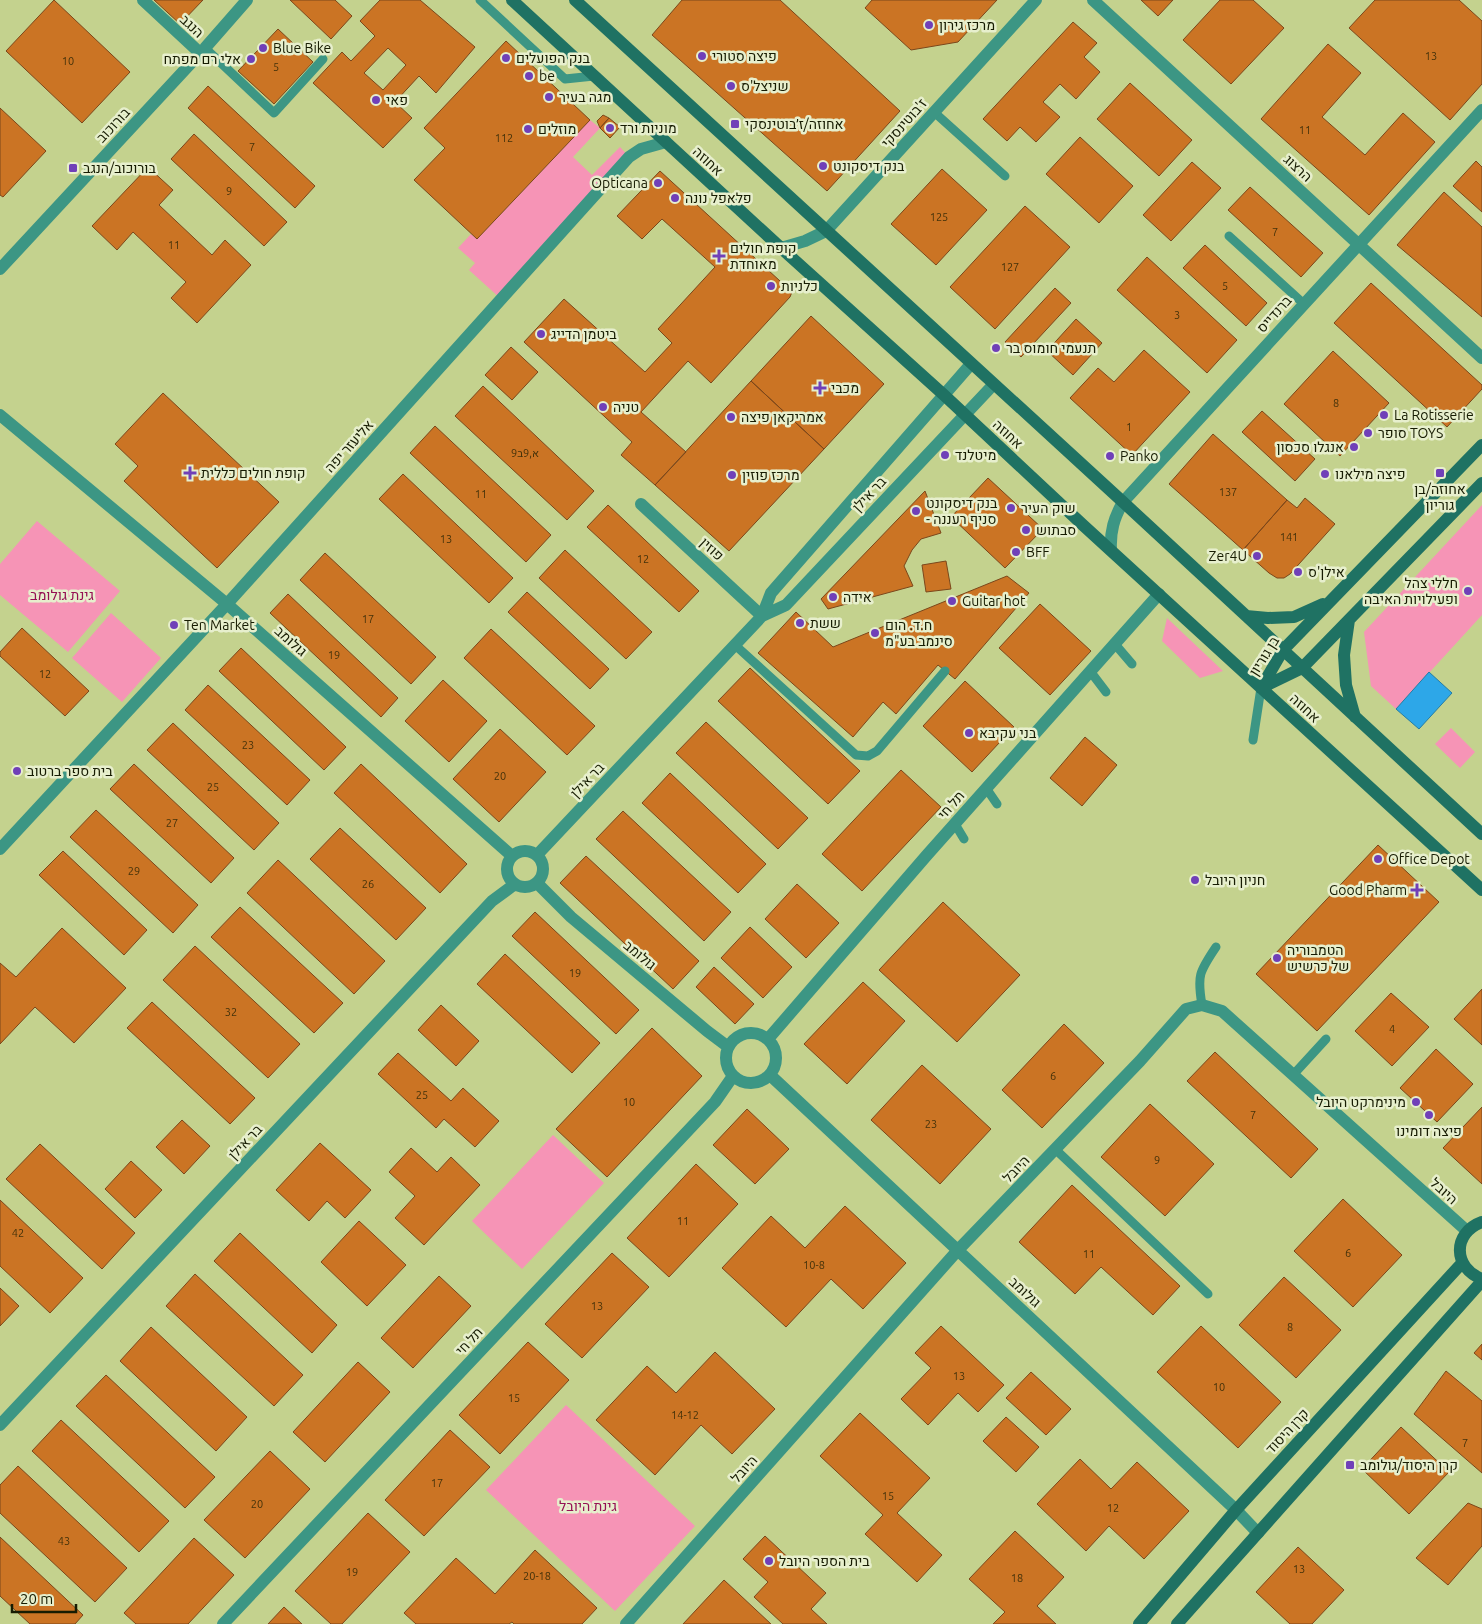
<svg xmlns="http://www.w3.org/2000/svg" width="1482" height="1624" font-family="Ubuntu,Heebo,sans-serif">
	<style>
		.green { fill: #f694b6 }
		.water { fill: #2da7e8; stroke: #267da3 }
		.building { fill: #cb7424; stroke: #7b471b; fill-rule: evenodd }
		.lines { fill: none; stroke-linecap: round; stroke-linejoin: round }
		.lane { stroke: #3c9684; stroke-width: 9 }
		.street { stroke: #3c9684; stroke-width: 12 }
		.secondary { stroke: #1f7263; stroke-width: 12 }
		.poi-dot { fill: #7040b8; stroke: #e7efcd; stroke-width: 2 }
		.labels { text-anchor: middle; stroke-width: 5; stroke-linejoin: round; paint-order: stroke }
		.number-label { font-size: 11px; fill: #44320a }
		.poi-label { font-size: 14px; fill: #171c02; stroke: #e7efcd; text-anchor: start }
		.street-label { font-size: 14px; fill: #171c02; stroke: #e7efcd }
		.park-label { font-size: 14px; fill: #951053; stroke: #e7efcd }
	</style>
	<rect width="100%" height="100%" fill="#c4d28e"/>
	<path class="green" d="M590,120L600,128L573,157L592,175L620,147L629,157L501,299L469,270L475,263L458,248L471,234L477,239Z
		M1482,505V615L1396,709L1371,686L1364,632Z
		M37,521L120,591L68,652L0,595V564Z
		M111,613L161,658L122,702L72,658Z
		M1167,618L1223,671L1200,678L1162,641Z
		M1451,728L1475,752L1460,768L1435,744Z
		M553,1135L604,1183L522,1269L472,1221Z
		M566,1405L695,1526L615,1611L486,1490Z"/>
	<path class="water" d="M1429,672L1452,693L1419,729L1396,709Z"/>
	<path class="building" d="M54,0L130,72L82,123L6,51Z
		M154,0H203L180,24Z
		M290,0H335L352,16L331,39Z
		M380,0H420L475,47L436,93L419,76L395,102L412,118L383,148L313,83L342,52L351,61L375,36L360,21ZM388,48L406,65L383,90L364,73Z
		M682,0H780L900,111L827,191L652,35Z
		M872,0H997L958,42L911,50L865,8Z
		M1141,0H1173L1158,16Z
		M1220,0H1253L1284,28L1231,84L1183,40Z
		M1375,0H1459L1482,21V84L1450,120L1349,28Z
		M1073,22L1097,43L1084,57L1100,72L1076,99L1060,84L1043,102L1060,117L1036,142L1020,127L1007,141L983,119Z
		M278,29L313,62L274,104L238,71Z
		M506,41L590,120L477,239L414,180L445,148L424,128Z
		M1328,44L1361,73L1322,117L1365,155L1403,113L1435,142L1369,215L1261,119Z
		M1130,83L1192,140L1159,176L1097,119Z
		M208,86L315,186L295,208L188,108Z
		M0,108L46,151L3,197L0,195Z
		M603,115L609,118L600,128L597,121Z
		M609,118L620,127L610,138L600,128Z
		M194,134L287,222L264,246L171,159Z
		M1080,137L1133,186L1099,223L1046,174Z
		M1476,161L1482,167V212L1453,186Z
		M1192,162L1221,188L1171,241L1143,215Z
		M148,167L173,190L159,205L212,255L225,240L251,265L197,323L171,298L186,282L133,232L117,250L92,226Z
		M942,169L987,210L936,265L891,224Z
		M660,171L792,292L790,297L711,383L688,361L641,412L686,452L655,485L621,455L632,442L524,342L564,299L645,372L672,343L658,329L715,267L662,219L642,239L617,216Z
		M1250,187L1323,253L1301,277L1228,210Z
		M1444,192L1482,227V317L1397,245Z
		M1025,206L1070,247L995,329L950,287Z
		M1205,245L1267,303L1246,326L1183,268Z
		M1147,257L1237,340L1207,373L1117,290Z
		M1371,283L1482,385V389L1447,427L1334,323Z
		M1055,288L1071,303L1021,357L1005,342Z
		M811,316L884,384L824,449L751,381Z
		M1076,319L1102,343L1073,375L1047,351Z
		M511,347L538,372L512,400L485,375Z
		M1144,350L1190,392L1132,455L1070,398L1098,368L1114,382Z
		M1333,351L1389,403L1340,456L1284,404Z
		M751,381L824,449L729,551L655,485Z
		M483,386L594,491L567,520L455,416Z
		M163,393L279,502L217,568L124,481L138,466L115,444Z
		M1262,411L1315,459L1295,481L1242,432Z
		M435,426L551,535L526,562L410,453Z
		M1213,434L1287,500L1243,550L1169,484Z
		M403,474L513,578L489,603L379,499Z
		M988,478L1043,529L1005,568L951,517Z
		M925,491L941,533L921,539L912,550L904,566L913,586L828,609L821,599Z
		M1305,498L1335,524L1290,574L1284,578H1277L1269,573L1243,550L1287,500L1297,508Z
		M608,505L699,591L679,612L587,527Z
		M565,550L652,632L626,659L539,578Z
		M325,553L436,657L411,684L300,580Z
		M946,561L951,589L926,592L922,565Z
		M1007,576L1029,593L955,679L938,665L896,714L883,702L853,737L758,653L796,612L833,647Z
		M527,592L609,669L590,689L508,612Z
		M288,594L398,698L381,717L270,613Z
		M1040,604L1091,651L1050,695L999,648Z
		M22,628L89,691L65,716L0,656V652Z
		M491,629L595,726L567,755L464,658Z
		M241,648L346,747L324,770L219,671Z
		M750,668L860,771L828,804L718,701Z
		M443,680L487,721L449,762L405,721Z
		M965,681L1014,727L972,772L923,726Z
		M208,685L310,780L287,805L185,710Z
		M706,722L808,818L778,849L676,753Z
		M173,723L279,823L254,850L147,750Z
		M500,729L546,772L499,822L453,779Z
		M1085,737L1117,765L1082,806L1050,778Z
		M134,764L234,858L211,883L110,789Z
		M361,764L467,864L440,893L334,793Z
		M901,770L941,807L862,891L822,854Z
		M670,773L766,864L738,893L642,803Z
		M96,810L198,905L173,933L70,837Z
		M623,811L731,912L704,941L596,839Z
		M340,828L426,908L396,940L310,859Z
		M1378,845L1439,902L1317,1031L1256,974Z
		M63,851L147,930L124,955L39,875Z
		M586,856L699,961L673,989L560,883Z
		M278,860L385,961L354,994L247,893Z
		M797,884L839,923L806,958L765,919Z
		M943,902L1020,975L957,1042L879,970Z
		M240,907L343,1003L314,1033L211,937Z
		M535,912L639,1010L616,1034L512,936Z
		M750,927L792,967L763,998L721,958Z
		M62,928L126,988L74,1043L35,1007L0,1044V963L16,977Z
		M195,946L300,1044L268,1078L163,980Z
		M505,954L600,1043L572,1073L477,984Z
		M714,967L754,1004L735,1024L696,987Z
		M863,982L905,1021L847,1084L804,1044Z
		M1482,989V1045L1454,1019Z
		M1391,993L1429,1027L1392,1066L1355,1031Z
		M152,1002L255,1098L230,1124L127,1028Z
		M441,1005L479,1041L456,1066L418,1030Z
		M1064,1024L1104,1063L1042,1128L1002,1090Z
		M652,1028L702,1076L607,1177L556,1129Z
		M1436,1049L1473,1084L1437,1122L1400,1088Z
		M1215,1052L1318,1149L1291,1178L1187,1081Z
		M398,1053L451,1101L463,1088L499,1121L475,1147L444,1119L436,1128L378,1074Z
		M922,1065L991,1129L940,1184L871,1120Z
		M1150,1104L1214,1164L1165,1216L1101,1157Z
		M1482,1107V1184L1443,1148Z
		M747,1109L789,1149L755,1184L713,1145Z
		M182,1120L210,1146L184,1174L156,1147Z
		M320,1143L371,1190L345,1218L327,1201L309,1221L276,1190Z
		M40,1144L135,1233L102,1269L6,1179Z
		M411,1148L437,1172L451,1157L480,1185L424,1245L395,1218L415,1196L389,1172Z
		M131,1161L162,1190L135,1218L105,1189Z
		M696,1164L738,1204L669,1277L627,1238Z
		M1072,1185L1180,1286L1153,1315L1101,1267L1075,1294L1019,1242Z
		M1343,1199L1402,1255L1353,1307L1294,1251Z
		M0,1200L83,1278L50,1313L0,1266Z
		M845,1206L906,1263L863,1309L831,1279L786,1327L722,1268L771,1216L805,1248Z
		M359,1221L406,1265L367,1306L321,1262Z
		M240,1233L337,1325L312,1353L214,1261Z
		M612,1253L649,1287L582,1358L545,1324Z
		M195,1274L303,1375L274,1406L166,1306Z
		M439,1276L471,1306L413,1368L381,1338Z
		M1284,1277L1341,1330L1296,1378L1239,1325Z
		M0,1288L19,1306L0,1326Z
		M941,1326L1004,1385L978,1412L958,1393L928,1425L901,1399L931,1368L915,1353Z
		M1201,1326L1281,1402L1238,1448L1157,1372Z
		M151,1327L247,1417L216,1451L120,1361Z
		M528,1342L569,1380L500,1454L459,1415Z
		M1482,1344V1360L1474,1353Z
		M715,1352L775,1409L732,1454L701,1425L655,1475L596,1420L647,1366L676,1393Z
		M358,1362L390,1392L325,1462L293,1432Z
		M1446,1371L1482,1401V1473L1414,1414Z
		M1031,1372L1071,1409L1046,1435L1006,1398Z
		M106,1375L215,1477L185,1508L76,1406Z
		M860,1413L930,1478L897,1513L942,1555L917,1582L865,1534L883,1515L820,1456Z
		M1006,1417L1039,1447L1016,1472L983,1441Z
		M61,1420L169,1521L139,1552L32,1451Z
		M1401,1427L1449,1472L1409,1514L1362,1469Z
		M450,1430L490,1467L424,1536L385,1500Z
		M270,1451L310,1489L245,1558L204,1520Z
		M1080,1459L1111,1489L1137,1462L1189,1511L1144,1559L1109,1526L1086,1551L1037,1504Z
		M18,1466L127,1568L95,1602L0,1513V1485Z
		M1468,1503L1482,1509V1546L1448,1585L1416,1558Z
		M368,1513L410,1552L342,1624H331L295,1591Z
		M1015,1531L1064,1577L1037,1606L1056,1624H993L1005,1612L969,1579Z
		M765,1536L826,1593L811,1609L827,1624H783L754,1597L768,1582L743,1559Z
		M0,1537L83,1615L75,1624H30L0,1596Z
		M194,1538L234,1575L188,1624H136L124,1613Z
		M1298,1547L1344,1590L1312,1624H1290L1256,1592Z
		M535,1550L597,1608L582,1624H514L512,1622L509,1624H416L404,1613L456,1558L495,1594Z
		M724,1580L771,1624H683Z
		M284,1607L302,1624H268Z"/>
	<g class="lines">
		<path class="lane" d="M480,0L565,79L594,76
			M205,48L274,113L323,59
			M934,112L1005,176
			M1229,236L1304,304
			M1114,643L1132,664
			M735,645L856,755L868,756L877,751L945,671
			M1090,671L1106,692
			M1253,740L1261,688
			M986,788L997,804
			M955,824L964,839
			M1202,1005C1197,976 1199,972 1216,947
			M1293,1075L1326,1039
			M1055,1149L1208,1294"/>
		<path class="street" d="M143,0L200,53
			M1093,0L1482,358
			M781,248L805,241L826,231L1036,0
			M0,269L205,48L247,0
			M0,415L227,604L512,856
			M641,504L762,616
			M1111,550C1110,531 1114,518 1123,502L1482,110
			M762,616L786,605L993,385
			M0,849L227,604L629,157L641,149L666,142
			M507 869a18 18 0 1 1 36 0a18 18 0 1 1-36 0Z
			M537,855L762,616L771,593L971,364
			M537,883L571,917L707,1031L727,1046
			M726 1058a25 25 0 1 1 50 0a25 25 0 1 1-50 0Z
			M768,1039L927,855L1159,594
			M770,1075L1236,1510L1258,1533
			M0,1425L492,901L515,884
			M223,1624L715,1102L733,1076
			M626,1624L958,1250L1140,1061L1186,1009L1202,1005L1222,1011L1467,1231"/>
		<path class="secondary" d="M512,0L781,248L944,395L1084,526L1482,890
			M575,0L1123,502L1482,834
			M1246,616L1268,618L1294,617L1323,604
			M1349,620L1344,655L1346,685L1355,717
			M1261,688L1283,650L1482,445
			M1261,688L1302,668L1482,483
			M1482,1222C1452,1233 1453,1268 1482,1279
			M1139,1624L1236,1510L1462,1263
			M1177,1624L1482,1281"/>
	</g>
	<g class="poi-dot">
		<circle cx="929" cy="25" r="5"/>
		<circle cx="263" cy="48" r="5"/>
		<circle cx="702" cy="56" r="5"/>
		<circle cx="506" cy="58" r="5"/>
		<circle cx="251" cy="59" r="5"/>
		<circle cx="529" cy="76" r="5"/>
		<circle cx="731" cy="86" r="5"/>
		<circle cx="549" cy="97" r="5"/>
		<circle cx="376" cy="100" r="5"/>
		<rect x="730" y="119" width="10" height="10" rx="2.5"/>
		<circle cx="610" cy="128" r="5"/>
		<circle cx="528" cy="129" r="5"/>
		<circle cx="823" cy="166" r="5"/>
		<rect x="68" y="163" width="10" height="10" rx="2.5"/>
		<circle cx="658" cy="183" r="5"/>
		<circle cx="675" cy="198" r="5"/>
		<path d="M716.5 248.5h5v5h5v5h-5v5h-5v-5h-5v-5h5z"/>
		<circle cx="771" cy="286" r="5"/>
		<circle cx="541" cy="334" r="5"/>
		<circle cx="996" cy="348" r="5"/>
		<path d="M817.5 380.5h5v5h5v5h-5v5h-5v-5h-5v-5h5z"/>
		<circle cx="603" cy="407" r="5"/>
		<circle cx="1384" cy="415" r="5"/>
		<circle cx="731" cy="417" r="5"/>
		<circle cx="1368" cy="433" r="5"/>
		<circle cx="1354" cy="447" r="5"/>
		<circle cx="945" cy="455" r="5"/>
		<circle cx="1110" cy="456" r="5"/>
		<path d="M187.5 465.5h5v5h5v5h-5v5h-5v-5h-5v-5h5z"/>
		<rect x="1435" y="468" width="10" height="10" rx="2.5"/>
		<circle cx="1325" cy="474" r="5"/>
		<circle cx="732" cy="475" r="5"/>
		<circle cx="1011" cy="508" r="5"/>
		<circle cx="916" cy="511" r="5"/>
		<circle cx="1026" cy="530" r="5"/>
		<circle cx="1016" cy="552" r="5"/>
		<circle cx="1257" cy="556" r="5"/>
		<circle cx="1298" cy="572" r="5"/>
		<circle cx="1468" cy="591" r="5"/>
		<circle cx="833" cy="597" r="5"/>
		<circle cx="952" cy="601" r="5"/>
		<circle cx="800" cy="623" r="5"/>
		<circle cx="174" cy="625" r="5"/>
		<circle cx="875" cy="633" r="5"/>
		<circle cx="969" cy="733" r="5"/>
		<circle cx="17" cy="771" r="5"/>
		<circle cx="1378" cy="859" r="5"/>
		<circle cx="1195" cy="880" r="5"/>
		<path d="M1414.5 882.5h5v5h5v5h-5v5h-5v-5h-5v-5h5z"/>
		<circle cx="1277" cy="958" r="5"/>
		<circle cx="1416" cy="1102" r="5"/>
		<circle cx="1429" cy="1115" r="5"/>
		<rect x="1345" y="1460" width="10" height="10" rx="2.5"/>
		<circle cx="769" cy="1561" r="5"/>
	</g>
	<g class="labels">
		<g class="number-label">
			<text x="1431" y="60">13</text>
			<text x="68" y="65">10</text>
			<text x="276" y="71">5</text>
			<text x="1305" y="134">11</text>
			<text x="504" y="142">112</text>
			<text x="252" y="151">7</text>
			<text x="229" y="195">9</text>
			<text x="939" y="221">125</text>
			<text x="1275" y="236">7</text>
			<text x="174" y="249">11</text>
			<text x="1010" y="271">127</text>
			<text x="1225" y="290">5</text>
			<text x="1177" y="319">3</text>
			<text x="1336" y="407">8</text>
			<text x="1129" y="431">1</text>
			<text x="525" y="457">9א,9ב</text>
			<text x="1228" y="496">137</text>
			<text x="481" y="498">11</text>
			<text x="1289" y="541">141</text>
			<text x="446" y="543">13</text>
			<text x="643" y="563">12</text>
			<text x="368" y="623">17</text>
			<text x="334" y="659">19</text>
			<text x="45" y="678">12</text>
			<text x="248" y="749">23</text>
			<text x="500" y="780">20</text>
			<text x="213" y="791">25</text>
			<text x="172" y="827">27</text>
			<text x="134" y="875">29</text>
			<text x="368" y="888">26</text>
			<text x="575" y="977">19</text>
			<text x="231" y="1016">32</text>
			<text x="1392" y="1033">4</text>
			<text x="1053" y="1080">6</text>
			<text x="422" y="1099">25</text>
			<text x="629" y="1106">10</text>
			<text x="1253" y="1119">7</text>
			<text x="931" y="1128">23</text>
			<text x="1157" y="1164">9</text>
			<text x="683" y="1225">11</text>
			<text x="18" y="1237">42</text>
			<text x="1348" y="1257">6</text>
			<text x="1089" y="1258">11</text>
			<text x="814" y="1269">10-8</text>
			<text x="597" y="1310">13</text>
			<text x="1290" y="1331">8</text>
			<text x="959" y="1380">13</text>
			<text x="1219" y="1391">10</text>
			<text x="514" y="1402">15</text>
			<text x="685" y="1419">14-12</text>
			<text x="1465" y="1447">7</text>
			<text x="437" y="1487">17</text>
			<text x="888" y="1500">15</text>
			<text x="257" y="1508">20</text>
			<text x="1113" y="1512">12</text>
			<text x="64" y="1545">43</text>
			<text x="1299" y="1573">13</text>
			<text x="352" y="1576">19</text>
			<text x="537" y="1580">20-18</text>
			<text x="1017" y="1582">18</text>
		</g>
		<g class="poi-label">
			<text x="939" y="30">מרכז גירון</text>
			<text x="273" y="53">Blue Bike</text>
			<text x="712" y="61">פיצה סטורי</text>
			<text x="516" y="63">בנק הפועלים</text>
			<text x="241" y="64" text-anchor="end">אלי רם מפתח</text>
			<text x="539" y="81">be</text>
			<text x="741" y="91">שניצל'ס</text>
			<text x="559" y="102">מגה בעיר</text>
			<text x="386" y="105">פאי</text>
			<text x="745" y="129">אחוזה/ז׳בוטינסקי</text>
			<text x="620" y="133">מוניות ורד</text>
			<text x="538" y="134">מוזלים</text>
			<text x="833" y="171">בנק דיסקונט</text>
			<text x="83" y="173">בורוכוב/הנגב</text>
			<text x="648" y="188" text-anchor="end">Opticana</text>
			<text x="685" y="203">פלאפל נונה</text>
			<text x="730" y="253">קופת חולים<tspan x="730" dy="16">מאוחדת</tspan></text>
			<text x="781" y="291">כלניות</text>
			<text x="551" y="339">ביטמן הדייג</text>
			<text x="1006" y="353">תנעמי חומוס בר</text>
			<text x="831" y="393">מכבי</text>
			<text x="613" y="412">טניה</text>
			<text x="1394" y="420">La Rotisserie</text>
			<text x="741" y="422">אמריקאן פיצה</text>
			<text x="1378" y="438">סופר TOYS</text>
			<text x="1344" y="452" text-anchor="end">אנגלו סכסון</text>
			<text x="955" y="460">מיטלנד</text>
			<text x="1120" y="461">Panko</text>
			<text x="201" y="478">קופת חולים כללית</text>
			<text x="1335" y="479">פיצה מילאנו</text>
			<text x="742" y="480">מרכז פוזין</text>
			<text x="1440" y="494" text-anchor="middle">אחוזה/בן<tspan x="1440" dy="16">גוריון</tspan></text>
			<text x="926" y="508">בנק דיסקונט<tspan x="926" dy="16">- סניף רעננה</tspan></text>
			<text x="1021" y="513">שוק העיר</text>
			<text x="1036" y="535">סבתוש</text>
			<text x="1026" y="557">BFF</text>
			<text x="1247" y="561" text-anchor="end">Zer4U</text>
			<text x="1308" y="577">אילן'ס</text>
			<text x="1458" y="588" text-anchor="end">חללי צהל<tspan x="1458" dy="16">ופעילויות האיבה</tspan></text>
			<text x="843" y="602">אידה</text>
			<text x="962" y="606">Guitar hot</text>
			<text x="810" y="628">ששת</text>
			<text x="184" y="630">Ten Market</text>
			<text x="885" y="630">ח.ד. הום<tspan x="885" dy="16">סינמב בע"מ</tspan></text>
			<text x="979" y="738">בני עקיבא</text>
			<text x="27" y="776">בית ספר ברטוב</text>
			<text x="1388" y="864">Office Depot</text>
			<text x="1205" y="885">חניון היובל</text>
			<text x="1407" y="895" text-anchor="end">Good Pharm</text>
			<text x="1287" y="955">הטמבוריה<tspan x="1287" dy="16">של כרשיש</tspan></text>
			<text x="1406" y="1107" text-anchor="end">מינימרקט היובל</text>
			<text x="1429" y="1136" text-anchor="middle">פיצה דומינו</text>
			<text x="1360" y="1470">קרן היסוד/גולומב</text>
			<text x="779" y="1566">בית הספר היובל</text>
		</g>
		<g class="street-label">
			<text transform="translate(192 26) rotate(43)" y="5">הנגב</text>
			<text transform="translate(904 123) rotate(-48)" y="5">ז'בוטינסקי</text>
			<text transform="translate(113 125) rotate(-47)" y="5">בורוכוב</text>
			<text transform="translate(708 161) rotate(43)" y="5">אחוזה</text>
			<text transform="translate(1298 168) rotate(43)" y="5">הרצוג</text>
			<text transform="translate(1274 314) rotate(-48)" y="5">ברנדייס</text>
			<text transform="translate(1008 434) rotate(43)" y="5">אחוזה</text>
			<text transform="translate(349 446) rotate(-48)" y="5">אליעזר יפה</text>
			<text transform="translate(869 494) rotate(-47)" y="5">בר אילן</text>
			<text transform="translate(712 549) rotate(43)" y="5">פוזין</text>
			<text transform="translate(291 641) rotate(42)" y="5">גולומב</text>
			<text transform="translate(1264 656) rotate(-58)" y="5">בן גוריון</text>
			<text transform="translate(1305 708) rotate(43)" y="5">אחוזה</text>
			<text transform="translate(587 780) rotate(-47)" y="5">בר אילן</text>
			<text transform="translate(951 805) rotate(-49)" y="5">תל חי</text>
			<text transform="translate(640 955) rotate(40)" y="5">גולומב</text>
			<text transform="translate(245 1142) rotate(-47)" y="5">בר אילן</text>
			<text transform="translate(1016 1169) rotate(-46)" y="5">היובל</text>
			<text transform="translate(1444 1191) rotate(42)" y="5">היובל</text>
			<text transform="translate(1025 1292) rotate(43)" y="5">גולומב</text>
			<text transform="translate(469 1341) rotate(-47)" y="5">תל חי</text>
			<text transform="translate(1287 1431) rotate(-47)" y="5">קרן היסוד</text>
			<text transform="translate(744 1469) rotate(-48)" y="5">היובל</text>
		</g>
		<g class="park-label">
			<text x="62" y="600">גינת גולומב</text>
			<text x="588" y="1511">גינת היובל</text>
		</g>
	</g>
	<path d="M12 1604v8h64v-8" fill="none" stroke="#171c02" stroke-width="2.5"/>
	<text x="20" y="1604" font-size="15" fill="#171c02" stroke="#e7efcd" stroke-width="4" paint-order="stroke">20 m</text>
</svg>
